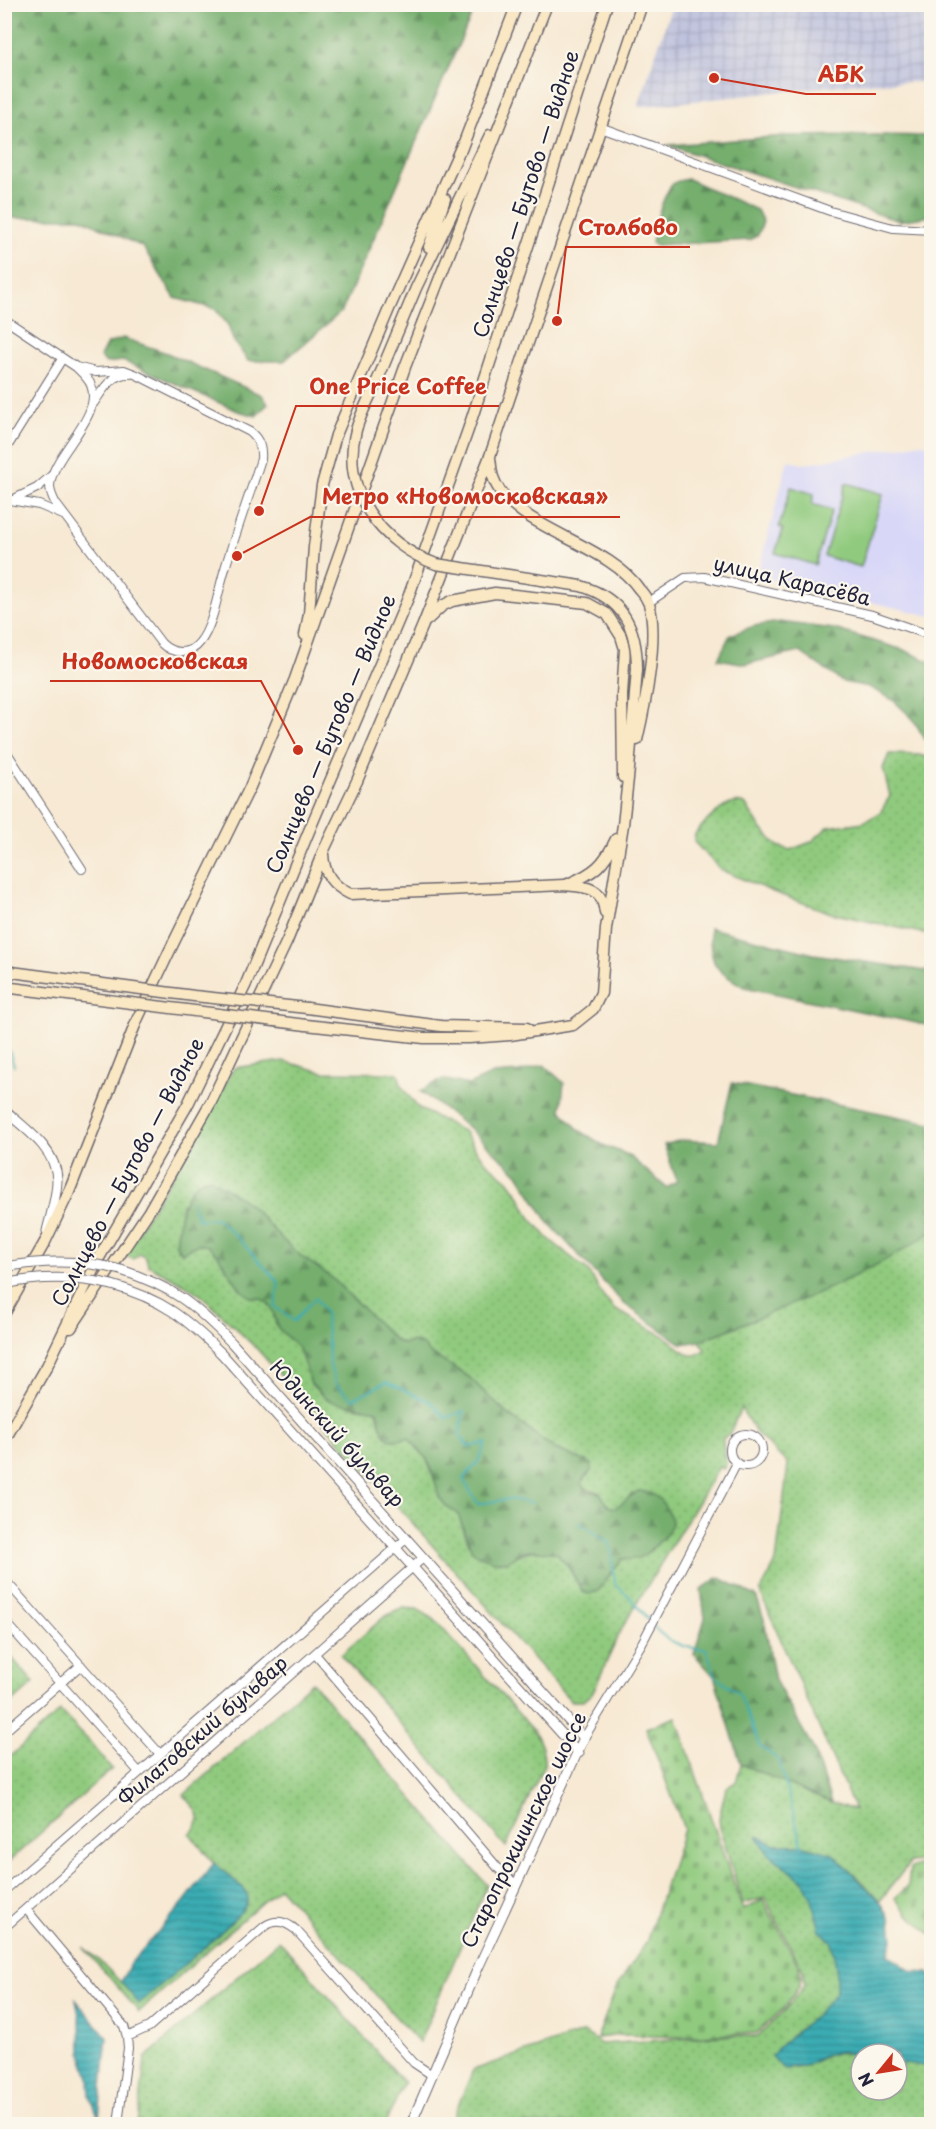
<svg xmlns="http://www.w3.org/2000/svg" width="936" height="2129" font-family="'Playpen Sans',sans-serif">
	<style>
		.built { fill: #d8d7f8 }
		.industrial { fill: url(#industrial-grid) }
		.grass { fill: url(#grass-dots); stroke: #59765c; stroke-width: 1.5; fill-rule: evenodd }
		.forest { fill: url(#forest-firs); stroke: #4b6854; stroke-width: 1.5 }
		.cemetery { fill: url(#cemetery-stones); stroke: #59765c; stroke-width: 1.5 }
		.pitch { fill: #90ca7e; stroke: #59765c; stroke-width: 1.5 }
		.water { fill: url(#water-rules); stroke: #2e6776; stroke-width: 1.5 }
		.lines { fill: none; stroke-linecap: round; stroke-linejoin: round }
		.stream { stroke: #3aacb2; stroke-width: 2 }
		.minor-casing { stroke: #6d6870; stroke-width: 10 }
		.tertiary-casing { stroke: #6d6870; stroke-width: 11 }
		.secondary-casing { stroke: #6d6870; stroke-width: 13 }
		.minor { stroke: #fff; stroke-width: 8 }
		.tertiary { stroke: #fff; stroke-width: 9 }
		.secondary { stroke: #fae7c3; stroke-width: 10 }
		.tertiary-bridge-casing { stroke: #6d6870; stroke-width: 11; stroke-linecap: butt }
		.secondary-bridge-casing { stroke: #6d6870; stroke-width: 13; stroke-linecap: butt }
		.tertiary-bridge { stroke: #fff; stroke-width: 9 }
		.secondary-bridge { stroke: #fae7c3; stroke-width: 10 }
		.labels { text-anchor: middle; stroke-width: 4.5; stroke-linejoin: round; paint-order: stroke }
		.street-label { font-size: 20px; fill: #22223b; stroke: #fbf7ec }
		.leader { fill: none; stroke: #c8321e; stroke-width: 2 }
		.callout-dot { fill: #c8321e; stroke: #fbf7ec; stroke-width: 2 }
		.callout-label { font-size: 21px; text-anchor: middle; font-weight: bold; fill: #c8321e; stroke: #fbf7ec; stroke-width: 4.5; stroke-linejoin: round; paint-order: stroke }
	</style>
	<defs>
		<pattern id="industrial-grid" width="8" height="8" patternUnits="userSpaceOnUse" patternTransform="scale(1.5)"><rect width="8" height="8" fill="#bfc2dd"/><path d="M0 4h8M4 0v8" fill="none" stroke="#a4a6bf"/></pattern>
		<pattern id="grass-dots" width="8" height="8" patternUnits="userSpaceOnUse" patternTransform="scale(1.5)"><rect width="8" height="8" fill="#90ca7e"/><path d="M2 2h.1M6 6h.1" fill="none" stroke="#7cad6e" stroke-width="1.8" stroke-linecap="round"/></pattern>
		<pattern id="forest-firs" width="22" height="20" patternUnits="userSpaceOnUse" patternTransform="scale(1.5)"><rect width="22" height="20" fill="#74ae6d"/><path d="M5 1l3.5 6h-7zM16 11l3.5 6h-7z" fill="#5f8d5b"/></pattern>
		<pattern id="cemetery-stones" width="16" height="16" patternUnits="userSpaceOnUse" patternTransform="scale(1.5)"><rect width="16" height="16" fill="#90ca7e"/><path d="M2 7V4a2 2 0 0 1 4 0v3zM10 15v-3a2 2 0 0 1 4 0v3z" fill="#7cad6e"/></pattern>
		<pattern id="water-rules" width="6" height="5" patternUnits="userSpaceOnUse" patternTransform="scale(1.5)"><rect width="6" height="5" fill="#3aacb2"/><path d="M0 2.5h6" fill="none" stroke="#308c92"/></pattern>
	</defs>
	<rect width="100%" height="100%" fill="#fbf7ec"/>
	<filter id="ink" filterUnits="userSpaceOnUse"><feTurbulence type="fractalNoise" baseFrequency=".0167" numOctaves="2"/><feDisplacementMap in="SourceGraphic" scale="12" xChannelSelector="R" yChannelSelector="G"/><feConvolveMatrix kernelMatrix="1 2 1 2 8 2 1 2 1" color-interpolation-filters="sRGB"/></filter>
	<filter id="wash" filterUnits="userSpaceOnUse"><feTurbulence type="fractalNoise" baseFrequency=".008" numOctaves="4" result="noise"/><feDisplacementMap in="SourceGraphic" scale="24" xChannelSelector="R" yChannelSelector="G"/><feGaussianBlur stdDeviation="1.35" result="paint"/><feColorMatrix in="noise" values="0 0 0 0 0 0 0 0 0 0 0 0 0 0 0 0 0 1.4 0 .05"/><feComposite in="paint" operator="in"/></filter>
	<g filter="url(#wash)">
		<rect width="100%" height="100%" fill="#f7e9d3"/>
		<path class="built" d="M922,443L931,446V616L757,576L788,460L802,464Z"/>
		<path class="industrial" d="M672,5H931V82L862,83L638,107Z"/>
		<path class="grass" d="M889,754L919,755L931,758V935L831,913L773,892L721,870L694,842L695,834C703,824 722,804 735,803C738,802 742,803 745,804L760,827L778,846L790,850L811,842L828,827L864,822L880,813L890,796L883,768Z
			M283,1061L323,1072L398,1073L402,1087L418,1108L465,1132L476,1150L487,1163L508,1180L519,1195L530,1217L548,1238L588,1271L604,1297L614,1309L664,1336L689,1355H696L705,1350L700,1341C779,1309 861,1280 931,1232V1850L928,1860L910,1862L880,1901L855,1874L802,1845H774L758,1837L768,1853L803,1881L812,1899L820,1930L832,1942L836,1968V1993L815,2016L778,2048L784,2070C794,2065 799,2068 807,2065C835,2055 830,2046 861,2059V2090H897V2065L906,2063L931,2067V2124H450L473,2070L584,2032L601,2044L722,2036H758L784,2011L804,1986L803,1971L765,1898L743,1904L720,1829L719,1818L726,1788L736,1782L741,1764L831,1803L855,1810L760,1592L776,1562L788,1464L756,1433L741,1408L729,1435L723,1438C722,1449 729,1458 724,1469L719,1467L622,1628L593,1692L583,1701H571L257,1349L203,1297L184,1284L148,1265C147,1260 147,1256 140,1254L133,1259L123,1255L184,1157L234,1068ZM210,1178L249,1204L283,1240L302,1257L331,1277L396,1341L403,1344L412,1342L421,1344L431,1354L469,1377L506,1413L555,1449L588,1462L591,1471L581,1484L583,1487L600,1493L608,1506L615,1508L622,1504L633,1493L668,1532C654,1547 644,1561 622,1559L598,1590L582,1592L569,1568L557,1553C536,1547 524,1551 506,1562L471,1549L458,1514L435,1481L426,1458L409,1438L393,1440L381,1427L377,1410L370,1408L356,1407L311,1384L299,1349L276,1325L273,1311L268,1303L235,1281L217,1253L208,1246L198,1244L178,1250L176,1244L182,1204Z
			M403,1608L417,1609L434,1619L534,1731C541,1742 545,1752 544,1765L506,1847L341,1655L384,1617Z
			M4,1649L34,1683L5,1709H4Z
			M312,1682L487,1885L419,2043L279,1887L139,2012L83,1947C104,1963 122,1983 139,2003L209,1942L246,1905L248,1899L244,1889L213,1862L190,1834C207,1816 197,1811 184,1795Z
			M60,1711L90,1742L112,1769L7,1863L4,1860L5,1761Z
			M279,1940L404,2083L385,2124H138L145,2058Z"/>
		<path class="forest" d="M5,4H476V5L342,311L284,361H248L233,340L228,325L215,309L175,298L143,247L81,218H5Z
			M878,135L931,136V216L899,221L667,145L786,136Z
			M688,179L757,210L763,222L758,235L750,240L656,245L652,243C654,228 663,192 674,183C678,180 684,180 688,179Z
			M123,338L167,353L262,395L268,404L256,416L238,411L123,361L106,363L100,356L107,344Z
			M780,622L834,629L904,650L931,662V746L926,741L913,719L893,700L869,687L843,682L800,652L746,664L718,659L730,635L754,626Z
			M710,928L814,954L931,972V1026L744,987C713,969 710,964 710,928Z
			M544,1065L564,1083L561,1110L579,1130L603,1145L628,1155L667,1188L677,1181L664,1145L681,1140L718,1142L732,1083L931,1123V1232C861,1280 779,1309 700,1341L682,1344L623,1303L549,1223L518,1174L469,1128L420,1091L443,1079L469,1085L493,1074L519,1072Z
			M204,1178H210L249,1204L283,1240L302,1257L331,1277L396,1341L403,1344L412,1342L421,1344L431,1354L469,1377L506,1413L555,1449L592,1464L591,1471L585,1477L581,1484L589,1491L600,1493L608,1506L615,1508L638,1491C653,1492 660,1497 667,1510C669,1514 672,1518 672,1523C670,1534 646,1556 636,1559C632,1560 627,1559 622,1559L598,1591L589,1594L583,1592L569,1568L557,1553L530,1550L522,1552L506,1562L494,1561L480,1556L471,1549L458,1514L445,1505L439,1497L432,1470L426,1458L409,1438C404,1438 399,1440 394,1440C381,1439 380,1419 377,1410L334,1402L326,1399L311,1384L299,1349L278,1328L273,1311L268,1303L260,1298H252L241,1290L217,1254L208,1246L198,1244L182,1253L176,1244C180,1219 180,1191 204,1178Z
			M718,1577L756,1596L764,1619L775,1680L814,1750L831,1803L741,1764L714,1676L694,1654L705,1618L701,1590Z"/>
		<path class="cemetery" d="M676,1717L743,1910L763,1900L799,1967L801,1977L799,1987L783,2009L757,2033L679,2037L622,2035L597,2038L617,1986L646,1943L684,1829L646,1728Z
			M931,1856L932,1934H931L908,1914L895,1898L908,1886L910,1868L930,1861Z"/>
		<path class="pitch" d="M846,483L883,494L861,567L824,556Z
			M791,487L814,494L812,504L832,510L815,565L775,553L783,529L779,527Z"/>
		<path class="water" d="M757,1835L774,1845H802L833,1854L880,1901L891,1920L893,1940L888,1955L913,1972L929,1973L931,1976V2067L906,2063L897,2065V2054H861V2059L842,2051L826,2055L805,2066H793L784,2070L772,2056L778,2048L815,2016L836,1993V1968L832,1942L820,1930L812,1899L803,1881L768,1853Z
			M214,1863L244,1889C247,1894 249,1897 247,1902C243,1918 156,1988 139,2004L121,1982L130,1964L184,1902Z
			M76,2000L107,2037L99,2118L90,2096L89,2078L81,2053L80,2021Z"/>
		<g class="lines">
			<path class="stream" d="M4,1034L14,1066
				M191,1201L199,1220L216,1218L236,1236L279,1283L275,1307L294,1321L315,1298L325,1312L330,1365L336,1385L353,1399L386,1382L431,1402L446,1418L464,1411L459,1435L469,1447L486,1443L478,1462L463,1479L478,1504L509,1499L532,1503
				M578,1522L610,1543L615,1584L630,1597L651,1623
				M654,1627C668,1643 686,1649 706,1649L716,1677L739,1693L760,1746L779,1760L802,1845"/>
		</g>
	</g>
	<g filter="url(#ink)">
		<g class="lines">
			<defs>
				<path id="minor" d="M600,127L830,211L893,228L932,230
					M4,319L76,367L96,372L124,370L137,375L250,432C259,439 262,448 261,459C249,497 235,534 224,572C218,592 213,626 200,642C190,656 172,654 161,643L56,504C53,498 50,493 50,486C51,455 104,417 91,385C88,378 82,373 76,367
					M93,404C103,390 111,373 130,374
					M4,452L62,359
					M16,498L37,488L51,476
					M4,499L39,505L63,515
					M649,602L685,578L704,577L872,615L932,636
					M4,748L82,869
					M730 1450a16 16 0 1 1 32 0a16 16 0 1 1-32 0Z
					M4,1579L160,1754
					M4,1620L139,1772
					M315,1654L498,1868L515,1884
					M4,1732L81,1665
					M584,1738L642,1643L737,1463
					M4,1891L406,1539
					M26,1909L124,2026L127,2037L128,2048L118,2124
					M4,1928L423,1558
					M127,2037L149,2027L265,1926C276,1919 285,1921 296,1930L414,2063L432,2075"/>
				<path id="tertiary" d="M4,1110C25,1128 57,1150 57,1180C57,1196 51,1214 47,1231
					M121,1270C173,1287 194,1304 232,1343L584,1738L478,1968L411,2124
					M112,1285C162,1299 186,1318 222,1354L579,1753"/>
				<path id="secondary" d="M461,150L517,4
					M429,247L445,199
					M378,379L416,288L490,135
					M490,458C491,464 491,471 493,477C509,527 607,542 639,589C643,593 647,599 649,604C659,636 645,706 637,740
					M427,620L442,606L452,601L495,593L587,603L607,614L621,636L625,649L622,695L623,777
					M305,635L309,614L314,547L322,485L336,435L389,309L462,145
					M323,854C324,874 332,885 350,894L564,885C587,887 602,886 605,913
					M568,884C594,873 604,865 616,839
					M307,1008L441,1026L527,1028
					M306,1025L424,1038H469L510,1035L573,1025L593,1009L601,993L606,929L623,825L629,769L637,669
					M4,1314L45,1242L69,1192L137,1020L170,950L250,787L295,679L405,367L547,4
					M71,1328L149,1211L211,1102L287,941L323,852L357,781L423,625L490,456L642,4
					M4,1441L47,1366L99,1258L188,1104L246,984L309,831L408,598L468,430L607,4"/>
			</defs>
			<use href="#minor" class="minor-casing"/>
			<use href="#tertiary" class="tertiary-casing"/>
			<use href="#secondary" class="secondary-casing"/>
			<use href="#minor" class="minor"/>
			<use href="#tertiary" class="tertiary"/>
			<use href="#secondary" class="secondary"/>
			<defs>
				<path id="tertiary-bridge" d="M4,1267C44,1260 82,1259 121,1270
					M4,1284C41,1276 76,1276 112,1285"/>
				<path id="secondary-bridge" d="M378,379C371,395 361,412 356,430C340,491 381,544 436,564L581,586C623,599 637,627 637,669
					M4,971L194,996L307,1008
					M4,987L306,1025"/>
			</defs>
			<use href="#tertiary-bridge" class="tertiary-bridge-casing"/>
			<use href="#secondary-bridge" class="secondary-bridge-casing"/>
			<use href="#tertiary-bridge" class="tertiary-bridge"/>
			<use href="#secondary-bridge" class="secondary-bridge"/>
		</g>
	</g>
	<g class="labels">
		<g class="street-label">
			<text transform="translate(526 194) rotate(-72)" y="7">Солнцево — Бутово — Видное</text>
			<text transform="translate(792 581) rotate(13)" y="7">улица Карасёва</text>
			<text transform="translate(331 734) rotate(-67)" y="7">Солнцево — Бутово — Видное</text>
			<text transform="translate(128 1172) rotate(-62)" y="7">Солнцево — Бутово — Видное</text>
			<text transform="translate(337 1434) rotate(48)" y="7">Юдинский бульвар</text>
			<text transform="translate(203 1731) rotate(-41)" y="7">Филатовский бульвар</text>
			<text transform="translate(524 1830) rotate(-64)" y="7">Старопрокшинское шоссе</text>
		</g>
	</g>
	<path class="leader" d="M714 78L806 94H876M557 321L566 247H690M259 511L296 406H499M237 556L310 517H620M298 750L261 681H50"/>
	<g class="callout-dot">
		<circle cx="714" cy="78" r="6"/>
		<circle cx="557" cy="321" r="6"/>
		<circle cx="259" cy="511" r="6"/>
		<circle cx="237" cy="556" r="6"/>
		<circle cx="298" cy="750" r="6"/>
	</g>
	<g class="callout-label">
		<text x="841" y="82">АБК</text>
		<text x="628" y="235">Столбово</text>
		<text x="398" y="394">One Price Coffee</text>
		<text x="465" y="504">Метро «Новомосковская»</text>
		<text x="155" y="669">Новомосковская</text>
	</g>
	<rect width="936" height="2129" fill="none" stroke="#fbf7ec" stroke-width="24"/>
	<g transform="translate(879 2072) rotate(240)"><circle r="28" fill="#fbf7ec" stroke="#a4a2a5" stroke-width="1.5"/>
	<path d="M0-4.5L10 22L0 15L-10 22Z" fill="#c8321e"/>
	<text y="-9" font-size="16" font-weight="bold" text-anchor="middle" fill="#22223b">N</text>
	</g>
</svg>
